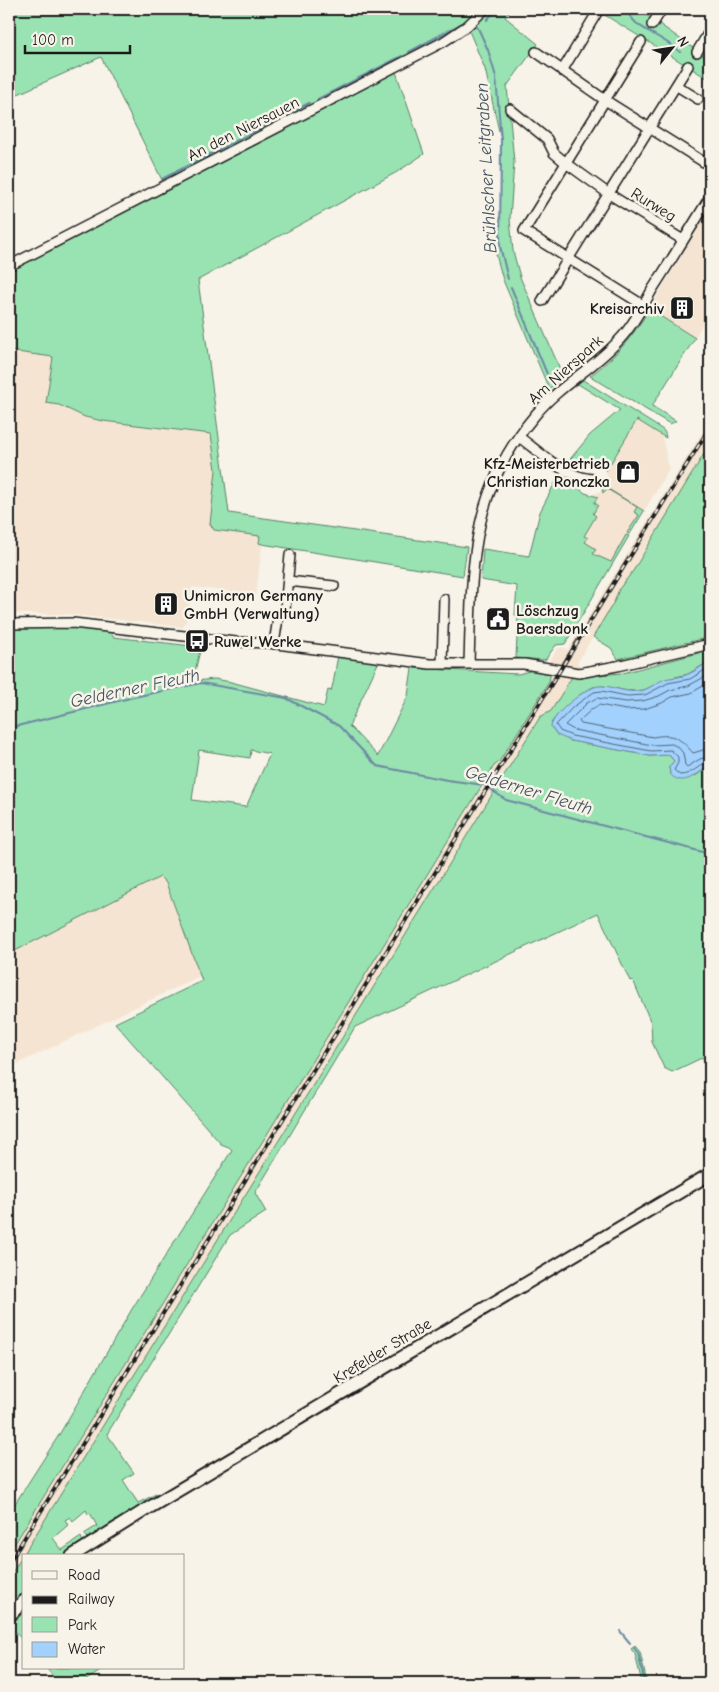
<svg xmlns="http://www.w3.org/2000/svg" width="719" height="1692" font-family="'Comic Neue',sans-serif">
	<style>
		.built { fill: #f5e4d2 }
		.green { fill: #99e3b2; stroke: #5a8067; fill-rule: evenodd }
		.water { fill: #a2d1fd; stroke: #6c89a3 }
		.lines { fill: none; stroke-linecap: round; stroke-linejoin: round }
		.shore { stroke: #526476; stroke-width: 1 }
		.stream { stroke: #6c89a3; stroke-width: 2 }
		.minor-casing { stroke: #1c1c1c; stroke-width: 12 }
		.major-casing { stroke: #1c1c1c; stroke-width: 15 }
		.minor { stroke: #f7f3e8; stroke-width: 9 }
		.major { stroke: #f7f3e8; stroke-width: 11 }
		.rail-casing { stroke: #1c1c1c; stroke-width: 4 }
		.rail { stroke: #f7f3e8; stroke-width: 2; stroke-dasharray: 5.5; stroke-linecap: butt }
		.labels { text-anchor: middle; stroke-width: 5; stroke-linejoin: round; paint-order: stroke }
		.street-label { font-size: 16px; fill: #1c1c1c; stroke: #f7f3e8 }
		.poi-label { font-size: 16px; font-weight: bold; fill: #1c1c1c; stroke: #f7f3e8; text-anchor: start }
		.water-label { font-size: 18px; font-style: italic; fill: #445260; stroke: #f7f3e8 }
	</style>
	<rect width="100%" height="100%" fill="#f7f3e8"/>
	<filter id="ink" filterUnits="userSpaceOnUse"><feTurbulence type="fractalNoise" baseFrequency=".02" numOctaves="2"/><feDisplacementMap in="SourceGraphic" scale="10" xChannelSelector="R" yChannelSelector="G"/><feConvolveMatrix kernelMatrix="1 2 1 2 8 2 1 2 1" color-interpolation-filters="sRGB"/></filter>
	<g filter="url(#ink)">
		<path class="built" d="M710,209V330L702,325L695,338L649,309Z
			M10,350L53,357L46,403L59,405L85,417L103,421L211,434L216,470L211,510L214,530L260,536L259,543L262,544L256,595L192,587L187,620L183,627L66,614H9Z
			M637,420L662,436L669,470L609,568L564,561L593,494L602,491L605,487L608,479L606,471Z
			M710,420V444L633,571L619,589L615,600L577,663L580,665L551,711L539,718L9,1578V1553L22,1531L494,766L499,762L548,682L550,660L558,648H564L568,650Z
			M159,876L166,883L200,976L9,1068V954Z"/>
		<path class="green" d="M9,9H511L505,17L538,44L507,86L514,162L510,219L513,251L520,277L563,376L549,389L503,280L494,247L500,246L501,140L485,69L467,26L395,69L424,154L397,172L198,280L229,513L467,547L463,576L262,544L259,543L260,536L214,530L210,524L216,470L211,434L103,421L85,417L59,405L46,403L53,357L9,351V270L164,184L101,57L9,98Z
			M595,9H638L710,60V80Z
			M649,309L695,338L652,406L676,421L670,424L590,376C615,357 634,336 649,309Z
			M583,380L663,430L665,433L666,438L637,420L606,471C595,457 580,468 566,464L590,435L620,410L578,384Z
			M710,444V637L618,659L611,648L593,637L615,600L619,589L633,571Z
			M558,477L567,480L585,493L598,497L594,503L598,505L593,514L596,516L584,536L588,538L585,542L596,549L593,554L611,562L626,535L629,536L565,644L556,645L545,660L516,658L518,616L515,615L517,586L481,580L483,549L529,556L540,512Z
			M605,487L644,511L630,534L627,533L639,515L634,512L637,507L607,489L603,493L602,490Z
			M28,626H55L110,631L113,637L201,647L193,679L195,681L215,679L231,682L324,707L328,690L331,691C335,679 335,668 338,656L379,661L349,726L378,756L408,696L412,668L518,674L537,669L551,671L549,682L499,762L494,766L9,1553V1513L59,1435L132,1309L232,1150L229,1147L221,1144L115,1023L202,981L166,883L160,877L9,954V629ZM199,750L250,758L251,750L270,754L246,807L192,800Z
			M710,650V661L688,674L667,679L644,690L628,691L603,686L593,687L581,694L559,713L551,723L571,741L650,756L669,755L674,761L669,767L670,774L695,776L710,766V1054L672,1072L664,1068L652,1042L651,1023L633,980L630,981L598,913L355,1027L255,1193L266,1212L230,1235L107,1434L134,1473L123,1480L138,1503L158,1493L159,1496L89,1539L84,1534L97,1526L90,1513L88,1514L86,1510L73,1521L70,1517L65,1520L68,1525L53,1538L62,1550L81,1537L83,1542L64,1556H24V1594L9,1609V1578L540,717L551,711L572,677L623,673Z
			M24,1612V1642L12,1628L9,1631V1627Z
			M635,1646L640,1652L647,1683H642L635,1654L631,1649Z
			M46,1668H103L104,1669L81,1683H59Z"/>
		<path class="water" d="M710,661V766C697,772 684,789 670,774L669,767L674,761L669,755L650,756L571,741L557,735L551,727C552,714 586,687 599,686C614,685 625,695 644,690C652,687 657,682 665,679C671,677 677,678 683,676C693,673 702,666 710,661Z"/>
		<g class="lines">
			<path class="shore" d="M710,667L690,679L668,683L645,695L627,696L602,691L594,692L573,707L556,725L560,731L572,736L651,751L671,750L678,757V763L674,770L680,775C693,775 698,764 710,762
				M710,674L688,686L670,690L659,696L643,701L626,702L597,698L587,703L565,725L574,730L652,745L672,744L678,747L683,753L685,765L687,767L700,759L710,756
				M710,682L691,693L672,697L662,703L644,709L626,710L599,705L592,709L579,721L581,724L653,737C674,733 680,738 693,753L710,748"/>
			<path class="stream" d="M622,9C628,12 631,18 636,23C650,34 667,40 680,52
				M487,20L496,9
				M474,26L478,28L488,50L496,77L501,140L500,246L508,279
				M409,52L468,20
				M318,99L402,56
				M162,179L309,103
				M511,287L547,374
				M9,728L134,697L201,683L286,698L339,726L377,766L447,780L484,785L506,800L710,854
				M620,1631L630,1643
				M634,1648L638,1653L645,1683"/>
			<defs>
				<path id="minor" d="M652,25L662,9
					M641,42L524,231L643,305
					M536,52L605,100L710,166
					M697,52L710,30
					M562,71L598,11
					M677,86L698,99
					M510,109L547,139L554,153L566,163L609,194L683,240
					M9,266L443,42L467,26L485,9
					M542,301L688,66
					M519,437C541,453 563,476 592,479
					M288,581L334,586
					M9,624L73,623L236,642L269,643L430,664H524L579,673L617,666L710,644
					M274,644L278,618L285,609L290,555
					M442,664L444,599
					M469,664C472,567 469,492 536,414C561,384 596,367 621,338C634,324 643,306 652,290C672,259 691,228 710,197"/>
				<path id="major" d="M72,1556L147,1509L710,1174
					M9,1616L24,1601"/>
			</defs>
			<use href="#minor" class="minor-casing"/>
			<use href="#major" class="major-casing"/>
			<use href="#minor" class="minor"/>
			<use href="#major" class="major"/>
			<defs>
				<path id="rail" d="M9,1563L710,427"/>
			</defs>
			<use href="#rail" class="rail-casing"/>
			<use href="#rail" class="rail"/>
		</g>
	</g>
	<defs>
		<symbol id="building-square" viewBox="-11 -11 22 22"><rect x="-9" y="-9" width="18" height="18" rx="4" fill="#1c1c1c" stroke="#f7f3e8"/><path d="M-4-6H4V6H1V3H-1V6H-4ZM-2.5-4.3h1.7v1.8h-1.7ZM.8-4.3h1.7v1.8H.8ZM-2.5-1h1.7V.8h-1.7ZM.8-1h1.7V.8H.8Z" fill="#fff"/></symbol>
		<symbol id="shop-square" viewBox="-11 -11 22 22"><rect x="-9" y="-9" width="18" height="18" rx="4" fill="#1c1c1c" stroke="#f7f3e8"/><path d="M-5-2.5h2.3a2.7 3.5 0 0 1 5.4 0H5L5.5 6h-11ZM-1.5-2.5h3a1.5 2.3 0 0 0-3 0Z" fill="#fff"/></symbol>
		<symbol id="civic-square" viewBox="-11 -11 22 22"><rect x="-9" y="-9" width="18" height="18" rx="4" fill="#1c1c1c" stroke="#f7f3e8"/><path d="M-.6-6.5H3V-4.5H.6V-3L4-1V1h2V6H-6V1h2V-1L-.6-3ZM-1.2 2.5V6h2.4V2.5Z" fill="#fff"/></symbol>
		<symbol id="bus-square" viewBox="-11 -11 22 22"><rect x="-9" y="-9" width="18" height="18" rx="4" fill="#1c1c1c" stroke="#f7f3e8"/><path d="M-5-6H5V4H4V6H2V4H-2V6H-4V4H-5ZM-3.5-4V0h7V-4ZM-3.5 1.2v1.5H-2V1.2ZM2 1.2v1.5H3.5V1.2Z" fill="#fff"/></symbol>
	</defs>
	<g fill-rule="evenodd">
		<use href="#building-square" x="668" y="294" width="28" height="28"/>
		<use href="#shop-square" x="614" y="458" width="28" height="28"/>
		<use href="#building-square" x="152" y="590" width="28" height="28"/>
		<use href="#civic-square" x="484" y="605" width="28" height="28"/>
		<use href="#bus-square" x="183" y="627" width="28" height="28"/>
	</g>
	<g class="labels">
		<g class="street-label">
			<text transform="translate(243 128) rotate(-27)" y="6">An den Niersauen</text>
			<text transform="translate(654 204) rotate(32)" y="6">Rurweg</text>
			<text transform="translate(565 369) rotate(-42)" y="6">Am Nierspark</text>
			<text transform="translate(382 1350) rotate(-31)" y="6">Krefelder Straße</text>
		</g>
		<g class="poi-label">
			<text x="664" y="314" text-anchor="end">Kreisarchiv</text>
			<text x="610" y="469" text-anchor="end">Kfz-Meisterbetrieb<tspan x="610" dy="18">Christian Ronczka</tspan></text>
			<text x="184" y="601">Unimicron Germany<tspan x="184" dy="18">GmbH (Verwaltung)</tspan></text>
			<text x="516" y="616">Löschzug<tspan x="516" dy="18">Baersdonk</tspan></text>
			<text x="214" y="647">Ruwel Werke</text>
		</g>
		<g class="water-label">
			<text transform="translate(486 168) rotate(-93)" y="6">Brühlscher Leitgraben</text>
			<text transform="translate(135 688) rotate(-12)" y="6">Gelderner Fleuth</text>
			<text transform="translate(529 790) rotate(17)" y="6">Gelderner Fleuth</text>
		</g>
	</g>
	<rect width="719" height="1692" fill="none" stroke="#f7f3e8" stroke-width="30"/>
	<rect x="15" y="15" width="689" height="1662" fill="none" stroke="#1c1c1c" stroke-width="2" filter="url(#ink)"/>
	<rect x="22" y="1554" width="162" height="115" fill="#f7f3e8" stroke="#9f9d96"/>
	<rect x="32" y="1571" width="25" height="8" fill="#f7f3e8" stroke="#9f9d96"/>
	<text x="68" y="1580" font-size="15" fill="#1c1c1c">Road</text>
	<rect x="32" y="1596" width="25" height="8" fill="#1c1c1c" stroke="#9f9d96"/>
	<text x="68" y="1604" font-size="15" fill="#1c1c1c">Railway</text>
	<rect x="32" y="1617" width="25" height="15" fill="#99e3b2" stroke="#9f9d96"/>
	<text x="68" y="1630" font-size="15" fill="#1c1c1c">Park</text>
	<rect x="32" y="1642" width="25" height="15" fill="#a2d1fd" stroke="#9f9d96"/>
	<text x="68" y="1654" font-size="15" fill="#1c1c1c">Water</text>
	<g transform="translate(672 48) rotate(60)" stroke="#f7f3e8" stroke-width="4" paint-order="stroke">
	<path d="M0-4L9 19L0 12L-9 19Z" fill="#1c1c1c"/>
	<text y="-8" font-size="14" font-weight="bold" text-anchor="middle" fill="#1c1c1c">N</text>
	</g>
	<path d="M25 45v8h105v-8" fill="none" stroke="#1c1c1c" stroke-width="2.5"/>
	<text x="32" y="45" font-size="15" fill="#1c1c1c" stroke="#f7f3e8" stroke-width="4" paint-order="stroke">100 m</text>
</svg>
